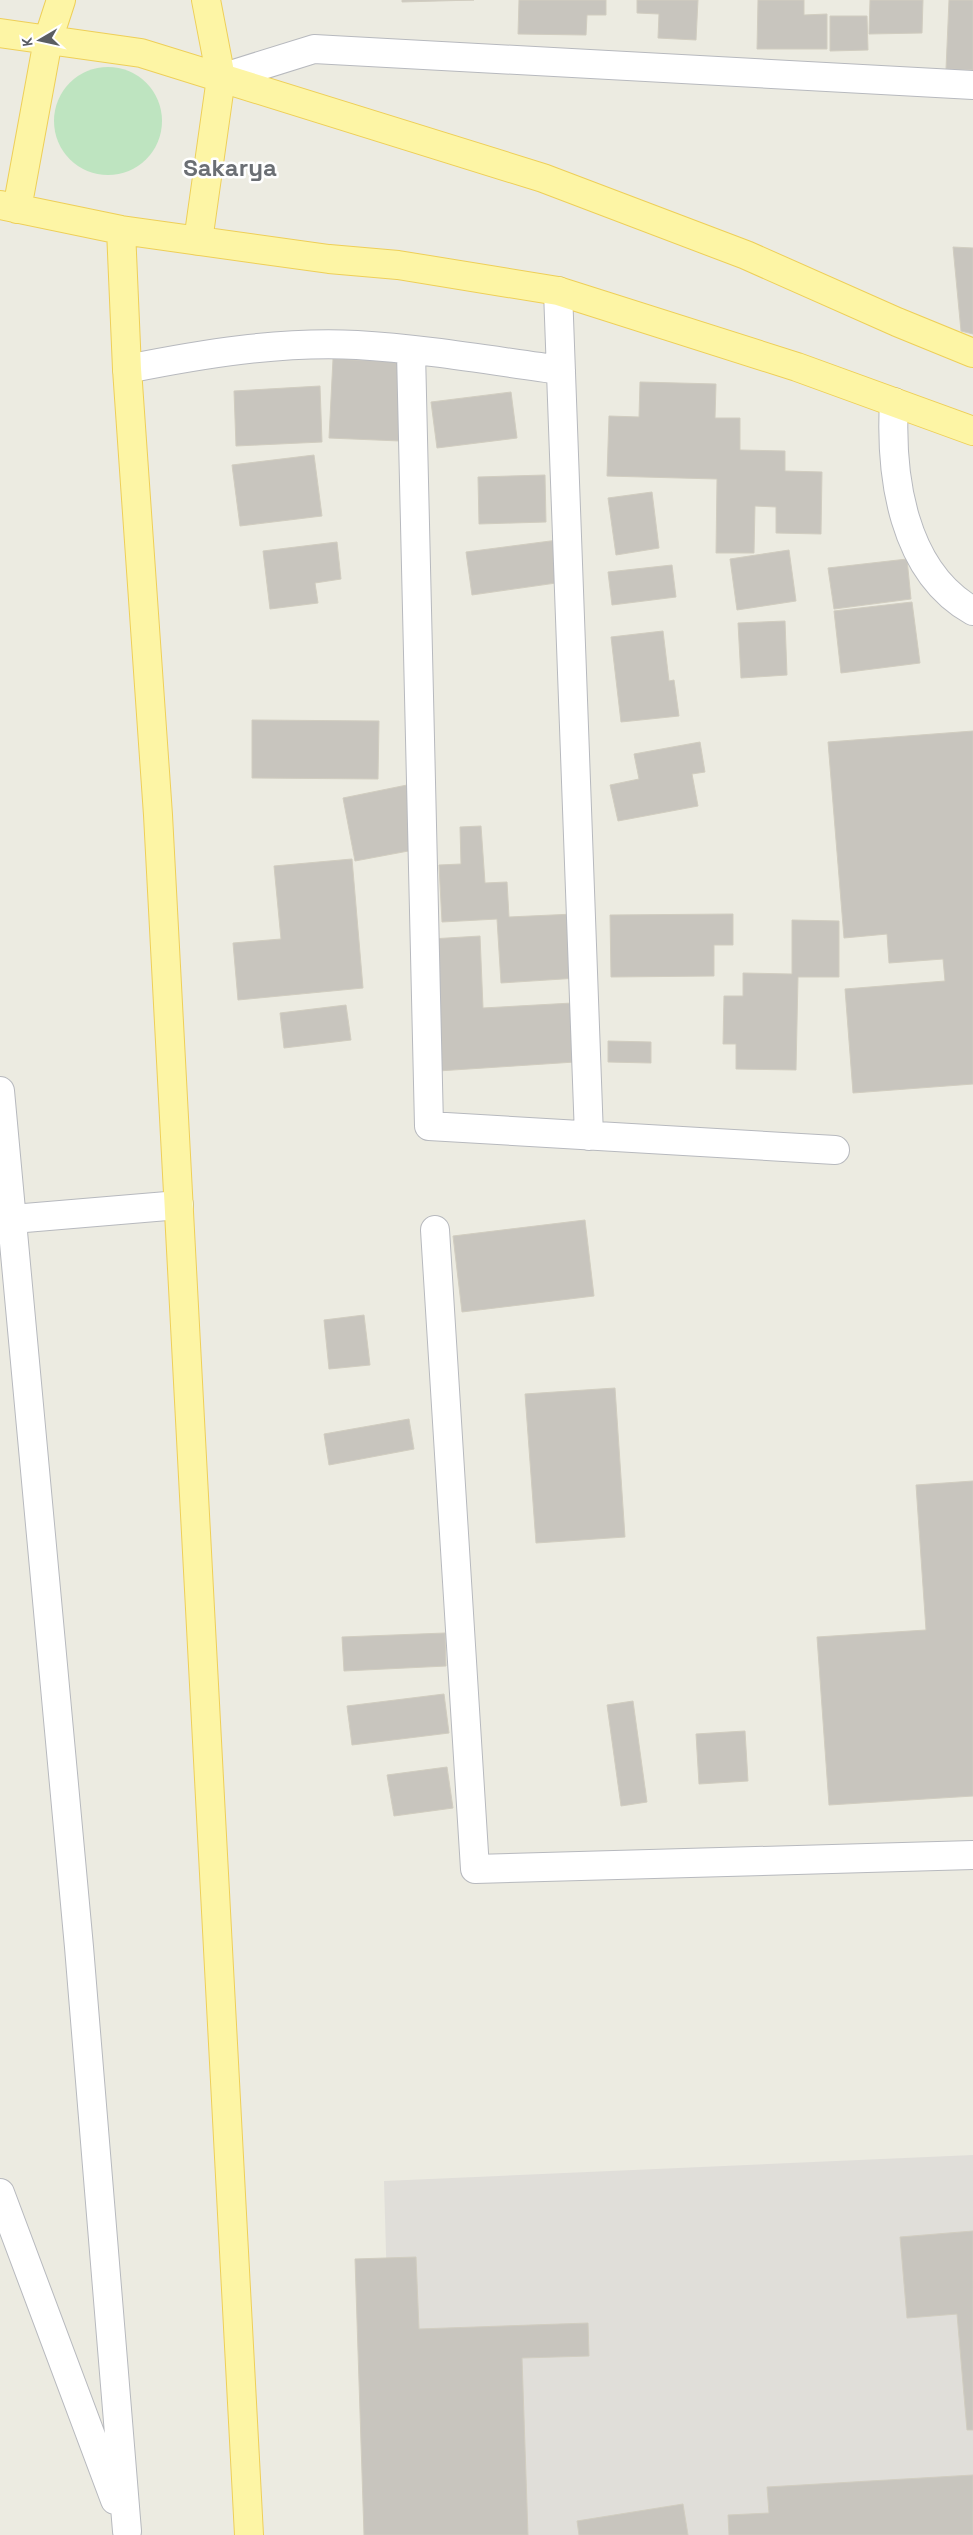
<svg xmlns="http://www.w3.org/2000/svg" width="973" height="2535" font-family="'Space Grotesk',sans-serif">
	<style>
		.industrial { fill: #e0ded9 }
		.green { fill: #bee4c0 }
		.building { fill: #c8c5be; stroke: #d1cdc0 }
		.lines { fill: none; stroke-linecap: round; stroke-linejoin: round }
		.minor-casing { stroke: #b7b9be; stroke-width: 30 }
		.major-casing { stroke: #eecf58; stroke-width: 30 }
		.minor { stroke: #fff; stroke-width: 28 }
		.major { stroke: #fdf5a5; stroke-width: 28 }
		.labels { text-anchor: middle; stroke-width: 5; stroke-linejoin: round; paint-order: stroke }
		.district-label { font-size: 24px; font-weight: bold; fill: #6b6f74; stroke: #fff }
	</style>
	<rect width="100%" height="100%" fill="#ecebe1"/>
	<path class="industrial" d="M973,2155V2535H394L384,2181Z"/>
	<path class="green" d="M54 121a54 54 0 1 1 108 0a54 54 0 1 1-108 0Z"/>
	<path class="building" d="M402,0H474L402,2Z
		M519,0H606V15H587L586,35L518,34Z
		M637,0H698L696,40L658,38L659,14L637,13Z
		M758,0H804V15L827,14V49H757Z
		M870,0H923L922,33L869,34Z
		M949,0H973V70L946,69Z
		M830,16H867L868,50L830,51Z
		M953,247L973,248V334L961,331Z
		M333,359L403,362L400,441L329,438Z
		M640,382L716,384L715,418H740V450L785,451V471L822,472L821,534L776,533V507L755,506L754,553H716L717,479L607,476L609,416L639,417Z
		M320,386L322,442L236,446L234,391Z
		M511,392L517,438L437,448L431,402Z
		M314,455L322,516L240,526L232,465Z
		M545,475L546,522L479,524L478,477Z
		M652,492L659,548L616,555L608,498Z
		M558,540L563,582L472,595L466,552Z
		M337,542L341,579L315,583L318,603L270,609L263,551Z
		M789,550L796,601L737,610L730,559Z
		M907,559L911,599L834,609L828,568Z
		M672,565L676,597L612,605L608,572Z
		M912,602L920,663L841,673L834,611Z
		M785,621L787,675L741,678L738,623Z
		M663,631L669,681L674,680L679,716L621,722L611,637Z
		M252,720L379,721L378,779L252,778Z
		M973,731V1084L853,1093L845,989L945,981L943,959L889,963L887,934L844,938L828,742Z
		M700,742L705,772L692,774L698,806L618,821L610,785L639,779L634,754Z
		M407,785L419,849L355,861L343,798Z
		M481,826L485,883L507,882L509,917L574,914L578,978L501,983L497,919L442,922L439,865L461,864L460,827Z
		M352,859L363,988L238,1000L233,943L281,939L274,866Z
		M733,914V945H714V976L611,977L610,915Z
		M792,920L839,921V977H798L796,1070L736,1069V1044H723L724,996H743V973L792,974Z
		M480,936L483,1008L572,1003L575,1062L438,1071L431,939Z
		M346,1005L351,1040L284,1048L280,1013Z
		M608,1041L651,1042V1063L608,1062Z
		M585,1220L594,1296L462,1312L453,1236Z
		M364,1315L370,1365L329,1369L324,1320Z
		M615,1388L625,1537L536,1543L525,1394Z
		M409,1419L414,1449L329,1465L324,1434Z
		M973,1481V1796L829,1805L817,1637L926,1630L916,1485Z
		M445,1633L446,1666L344,1671L342,1637Z
		M444,1694L449,1733L352,1745L347,1706Z
		M633,1701L647,1802L621,1806L607,1705Z
		M745,1731L748,1781L699,1784L696,1734Z
		M447,1767L453,1808L394,1816L387,1775Z
		M973,2231V2430H967L957,2314L907,2318L900,2237Z
		M416,2257L419,2329L588,2323L589,2356L522,2358L528,2535H364L355,2259Z
		M973,2475V2535H729L728,2515L769,2513L767,2487Z
		M683,2504L688,2535H579L577,2521Z"/>
	<g class="lines">
		<defs>
			<path id="minor" d="M221,78L314,49L973,85
				M558,291L589,1136
				M411,352L429,1126L835,1150
				M127,369C202,354 280,341 357,345C425,349 494,361 561,370
				M894,402C890,475 902,571 973,611
				M0,1091L79,1947L127,2531
				M13,1219L179,1205
				M435,1230L475,1869L973,1855
				M0,2193L115,2500"/>
			<path id="major" d="M0,33L141,53L543,178L746,255L897,322L973,353
				M0,205L121,230L329,259L398,265L558,291L797,367L973,431
				M17,209L48,40L61,0
				M121,230L127,369L158,815L249,2535
				M198,241L221,78L206,0"/>
		</defs>
		<use href="#minor" class="minor-casing"/>
		<use href="#major" class="major-casing"/>
		<use href="#minor" class="minor"/>
		<use href="#major" class="major"/>
	</g>
	<g class="labels">
		<g class="district-label">
			<text x="230" y="176">Sakarya</text>
		</g>
	</g>
	<g transform="translate(40 40) rotate(261)" stroke="#ffffff" stroke-width="4" paint-order="stroke">
	<path d="M0-4L9 19L0 12L-9 19Z" fill="#5a5d62"/>
	<text y="-8" font-size="14" font-weight="bold" text-anchor="middle" fill="#5a5d62">K</text>
	</g>
</svg>
